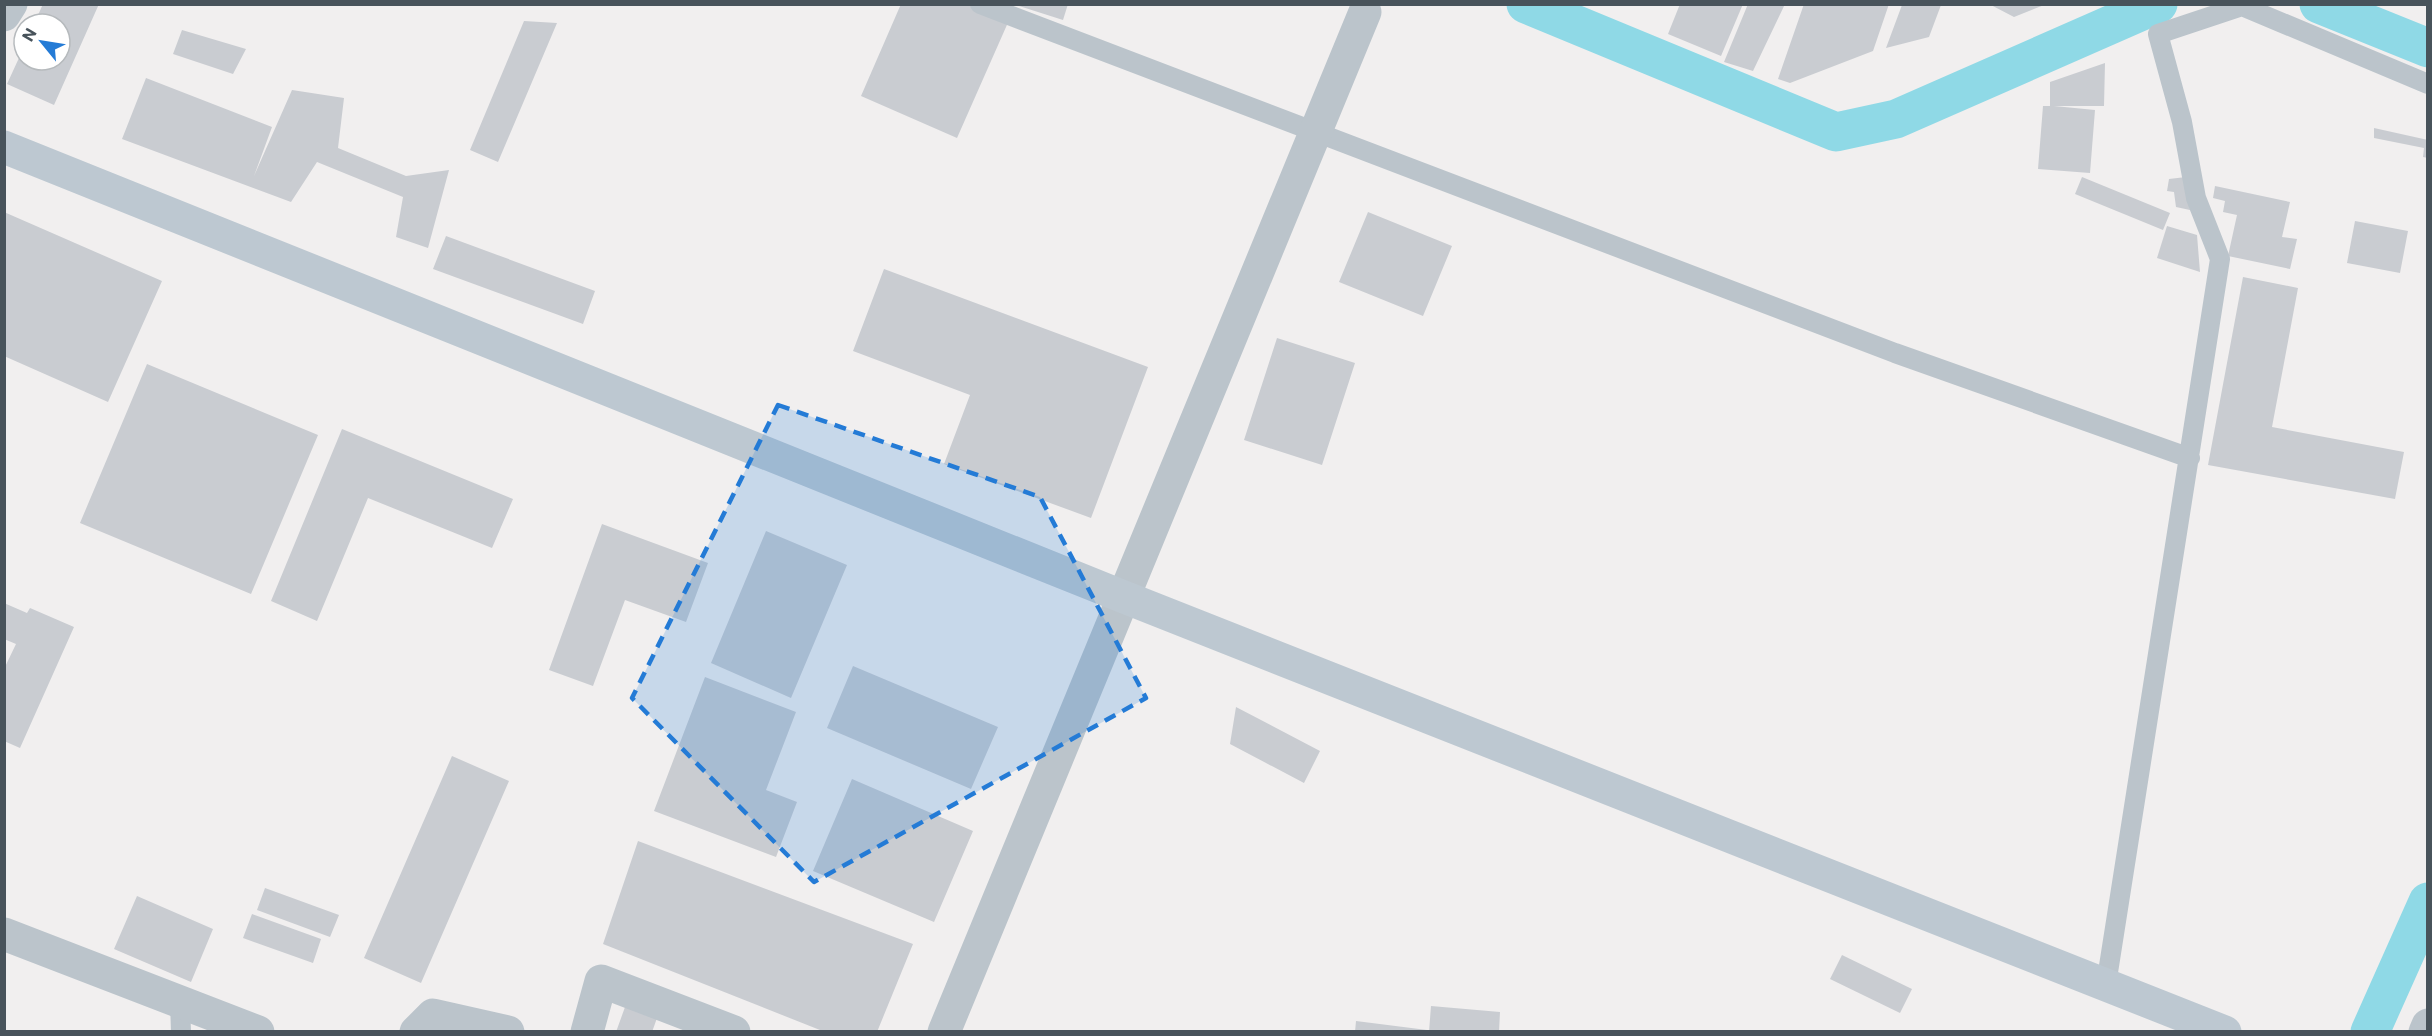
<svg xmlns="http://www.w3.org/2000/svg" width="2432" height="1036" font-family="Commissioner,sans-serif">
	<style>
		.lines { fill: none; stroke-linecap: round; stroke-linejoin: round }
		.canal { stroke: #8fd9e6; stroke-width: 39 }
		.building { fill: #c9ccd1 }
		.lane { stroke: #bbc4cb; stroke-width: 20 }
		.street { stroke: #bbc4cb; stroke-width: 33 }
		.secondary { stroke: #bdc8d1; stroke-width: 33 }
		.marked { fill: #247bd6; fill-opacity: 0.2; stroke: #247bd6; stroke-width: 4.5; stroke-dasharray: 12 8; stroke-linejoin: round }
	</style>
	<rect width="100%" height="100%" fill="#f1efef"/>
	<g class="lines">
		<path class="canal" d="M1526,4L1836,132L1896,119L2158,4
			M2319,4L2428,48
			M2370,1032L2428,902"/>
	</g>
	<path class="building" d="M43,4H99L54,105L7,84L24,47V60H60V24H34Z
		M901,4H980L1010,18L957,138L861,96Z
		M1013,4H1068L1063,20Z
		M1680,4H1743L1721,56L1668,34Z
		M1748,4H1785L1753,71L1724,62Z
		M1804,4H1889L1873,51L1790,83L1778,79Z
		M1989,4H2044V5L2014,17Z
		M1902,5H1941L1929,37L1886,48Z
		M524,21L557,23L498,162L470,150Z
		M182,30L246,49L233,74L173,54Z
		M2105,63L2104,106H2054L2095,110L2090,173L2038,169L2043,106H2050V82Z
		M146,78L272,127L254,176L292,90L344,98L338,148L406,176L449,170L428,248L396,237L403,197L317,162L291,202L122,139Z
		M2374,128L2428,140V158L2423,157L2424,148L2374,138Z
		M2082,177L2170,213L2163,230L2075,194Z
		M2186,177L2190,210L2176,207L2174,192L2167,191L2169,179Z
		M2215,186L2290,202L2282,237L2297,239L2290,269L2228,256L2237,215L2223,212L2225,201L2213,198Z
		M4,212L162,281L108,402L4,356Z
		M1368,212L1452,246L1423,316L1339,282Z
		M2355,221L2408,231L2400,273L2347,263Z
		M2167,226L2197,235L2200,272L2157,258Z
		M446,236L595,291L583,324L433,269Z
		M884,269L1148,367L1091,518L944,464L970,395L853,351Z
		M2243,277L2298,288L2272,427L2404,452L2395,499L2208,465Z
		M1277,338L1355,363L1322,465L1244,440Z
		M147,364L318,435L251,594L80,523Z
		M342,429L513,499L492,548L368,498L317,621L271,601Z
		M602,524L708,563L686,622L625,600L593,686L549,670Z
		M766,531L847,565L791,698L711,663Z
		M4,603L27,613L30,608L74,627L20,748L4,741V669L16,644L4,639Z
		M853,666L998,727L971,789L827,728Z
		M705,677L796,712L766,790L797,802L776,857L654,811Z
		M1236,707L1320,751L1304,783L1230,744Z
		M452,756L509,781L421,983L364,958Z
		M852,779L973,831L934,922L813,871Z
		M638,841L913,944L877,1032H825L603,944Z
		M265,888L339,915L330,937L257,910Z
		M137,896L213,929L191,982L114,949Z
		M252,914L321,939L313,963L243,938Z
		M1842,955L1912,989L1900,1013L1830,979Z
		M629,996L661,1007L652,1032H616Z
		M1431,1006L1500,1012L1499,1032H1429Z
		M1356,1021L1427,1030L1426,1032H1355Z"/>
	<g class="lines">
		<path class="lane" d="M980,4L1895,353L2190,458
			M2106,985L2220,259L2196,198L2182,122L2158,34L2242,6L2428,84
			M180,1002L181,1032"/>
		<path class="street" d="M4,15L11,4
			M4,934L258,1032
			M416,1032L433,1015L508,1032
			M587,1032L601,981L734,1032
			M944,1032L1365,12
			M2425,1032L2428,1025"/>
		<path class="secondary" d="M4,147L1124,597L2225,1032"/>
	</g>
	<path class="marked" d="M778,405L1040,497L1146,698L814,882L632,698Z"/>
	<rect width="2432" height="1036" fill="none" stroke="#48535b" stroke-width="12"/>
	<g transform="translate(42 42) rotate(300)"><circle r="28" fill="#ffffff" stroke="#b6babd" stroke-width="1.5"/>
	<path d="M0-4.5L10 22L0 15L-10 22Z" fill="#247bd6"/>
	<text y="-9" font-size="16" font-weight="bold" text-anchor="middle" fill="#48535b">N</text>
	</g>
</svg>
